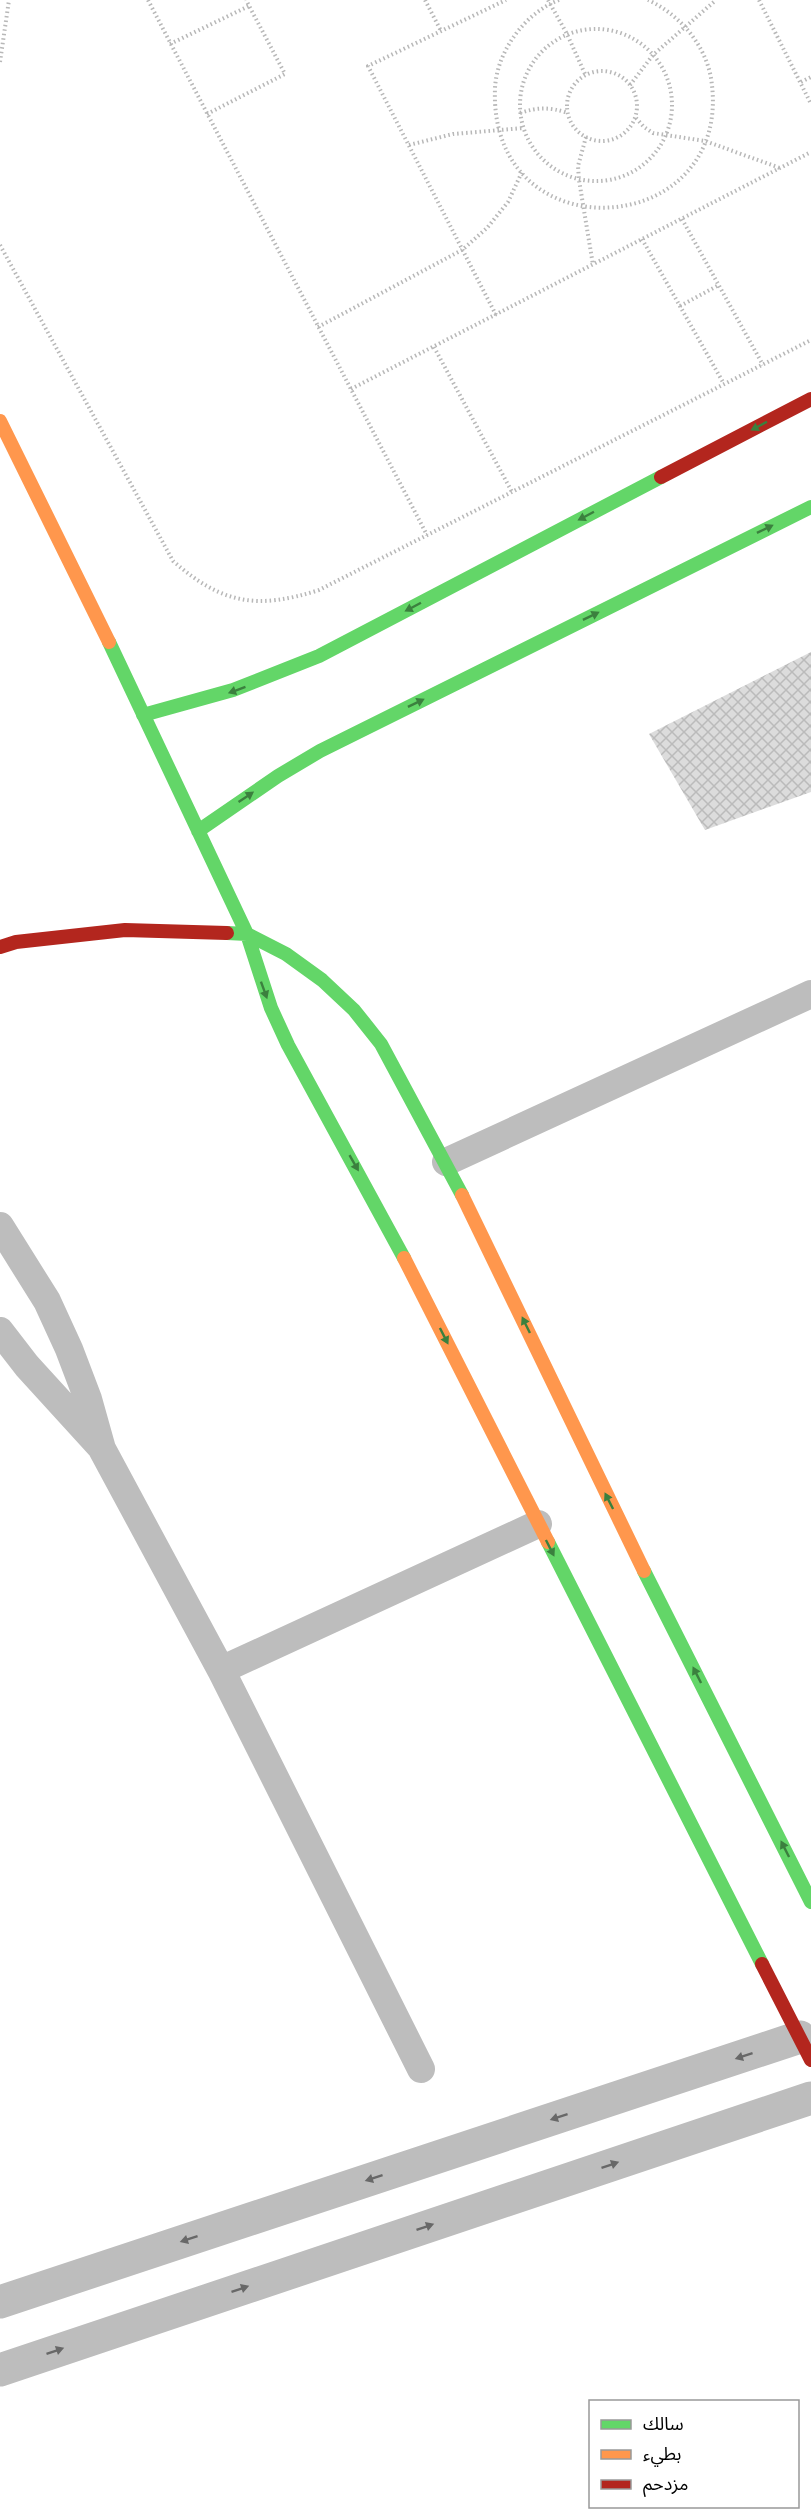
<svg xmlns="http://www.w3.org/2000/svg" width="811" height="2520" font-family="Lato,'Noto Sans Arabic',sans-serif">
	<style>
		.building { fill: url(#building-cross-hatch) }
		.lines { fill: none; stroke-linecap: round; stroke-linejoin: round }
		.path { stroke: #b8b8b8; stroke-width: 4; stroke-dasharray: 1.5 3; stroke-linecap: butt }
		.lane { stroke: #bdbdbd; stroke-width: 28 }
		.street { stroke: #bdbdbd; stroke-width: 33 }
		.fast { stroke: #63d668; stroke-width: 14 }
		.slow { stroke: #ff974d; stroke-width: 14 }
		.jam { stroke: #b3261e; stroke-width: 14 }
		.oneway { fill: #3b803e }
		.oneway2 { fill: #686868 }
	</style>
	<defs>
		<pattern id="building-cross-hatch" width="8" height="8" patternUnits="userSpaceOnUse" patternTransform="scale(1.5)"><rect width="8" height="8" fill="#dcdcdc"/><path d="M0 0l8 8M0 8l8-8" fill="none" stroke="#bbb"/></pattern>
	</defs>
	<rect width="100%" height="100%" fill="#fff"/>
	<path class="building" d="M811,652V792L705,830L649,734Z"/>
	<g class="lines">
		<path class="path" d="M148,0L427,535
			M425,0L441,31
			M548,0L567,34L585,74
			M559,0C525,13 497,51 495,88C488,258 737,240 711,78C705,44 679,14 648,0
			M759,0L811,104
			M520 105a76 76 0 1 1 152 0a76 76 0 1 1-152 0Z
			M170,44L249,6
			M0,62L9,0
			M567 106a35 35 0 1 1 70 0a35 35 0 1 1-70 0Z
			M801,82L811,77
			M630,85L653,55L716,0
			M520,113C538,107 550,107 568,113
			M207,114L285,74L246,0
			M636,118L644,127L653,133L705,141L780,168
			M586,137L578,166L579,180L593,265
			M409,145L453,134L524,128
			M682,219L763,365
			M642,239L724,384
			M0,245L173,561C222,604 257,610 319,590L811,340
			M680,306L719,285
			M496,315L368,66L506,0
			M318,327L462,250L487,228L508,202L522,172
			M434,347L512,492
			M351,389L811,152"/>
		<path class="lane" d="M446,1162L811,994
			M0,1226L47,1301L69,1349L88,1399L102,1449L221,1670L421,2069
			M0,1331L27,1366L99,1445
			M221,1670L538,1524"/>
		<path class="street" d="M0,2302L800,2037
			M0,2370L811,2098"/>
		<path class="fast" d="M109,642L247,934L271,1008L288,1045L404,1258
			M143,715L233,690L319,656L661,477
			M198,831L278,776L320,751L811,507
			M227,933L247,934L286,954L322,980L354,1010L381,1044L462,1195
			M548,1542L762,1964
			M644,1571L811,1902"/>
		<path class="slow" d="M0,421L109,642
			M462,1195L644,1571
			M404,1258L548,1542"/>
		<path class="jam" d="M661,477L811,399
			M0,947L16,942L125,930L227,933
			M762,1964L811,2060"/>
	</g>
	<defs><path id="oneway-solid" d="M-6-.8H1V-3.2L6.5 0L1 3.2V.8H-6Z" transform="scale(1.5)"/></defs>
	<g class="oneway">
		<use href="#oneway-solid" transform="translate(759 426) rotate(152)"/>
		<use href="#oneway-solid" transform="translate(586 516) rotate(152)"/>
		<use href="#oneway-solid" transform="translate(765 529) rotate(-26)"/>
		<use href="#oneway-solid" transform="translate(413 607) rotate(152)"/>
		<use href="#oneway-solid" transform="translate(591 616) rotate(-26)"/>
		<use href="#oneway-solid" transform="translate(237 690) rotate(160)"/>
		<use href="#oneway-solid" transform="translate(416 703) rotate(-26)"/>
		<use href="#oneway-solid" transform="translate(246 797) rotate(-34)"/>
		<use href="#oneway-solid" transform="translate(264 990) rotate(70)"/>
		<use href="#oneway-solid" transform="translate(354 1163) rotate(60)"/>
		<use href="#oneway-solid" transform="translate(526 1325) rotate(-116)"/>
		<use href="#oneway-solid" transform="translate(444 1336) rotate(63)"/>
		<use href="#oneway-solid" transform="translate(609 1501) rotate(-117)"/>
		<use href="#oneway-solid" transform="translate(550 1548) rotate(63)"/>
		<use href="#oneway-solid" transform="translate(697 1675) rotate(-117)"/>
		<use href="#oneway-solid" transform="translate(785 1849) rotate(-117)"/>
	</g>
	<g class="oneway2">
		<use href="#oneway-solid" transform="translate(744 2056) rotate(162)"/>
		<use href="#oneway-solid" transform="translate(559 2117) rotate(162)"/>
		<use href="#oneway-solid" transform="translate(610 2165) rotate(-19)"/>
		<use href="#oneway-solid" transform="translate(374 2178) rotate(162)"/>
		<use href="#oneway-solid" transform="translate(425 2227) rotate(-19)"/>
		<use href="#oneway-solid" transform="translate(189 2239) rotate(162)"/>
		<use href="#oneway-solid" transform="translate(240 2289) rotate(-19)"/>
		<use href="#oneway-solid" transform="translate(55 2351) rotate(-19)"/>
	</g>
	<rect x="589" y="2400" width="210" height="108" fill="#ffffff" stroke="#999999" stroke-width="1.5"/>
	<rect x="601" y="2420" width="30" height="9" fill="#63d668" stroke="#999999" stroke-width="1.5"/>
	<text x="643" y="2430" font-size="18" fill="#000000">سالك</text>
	<rect x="601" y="2450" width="30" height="9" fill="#ff974d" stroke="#999999" stroke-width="1.5"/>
	<text x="643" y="2460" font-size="18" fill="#000000">بطيء</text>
	<rect x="601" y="2480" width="30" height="9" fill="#b3261e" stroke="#999999" stroke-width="1.5"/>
	<text x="643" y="2490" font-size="18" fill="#000000">مزدحم</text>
</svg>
